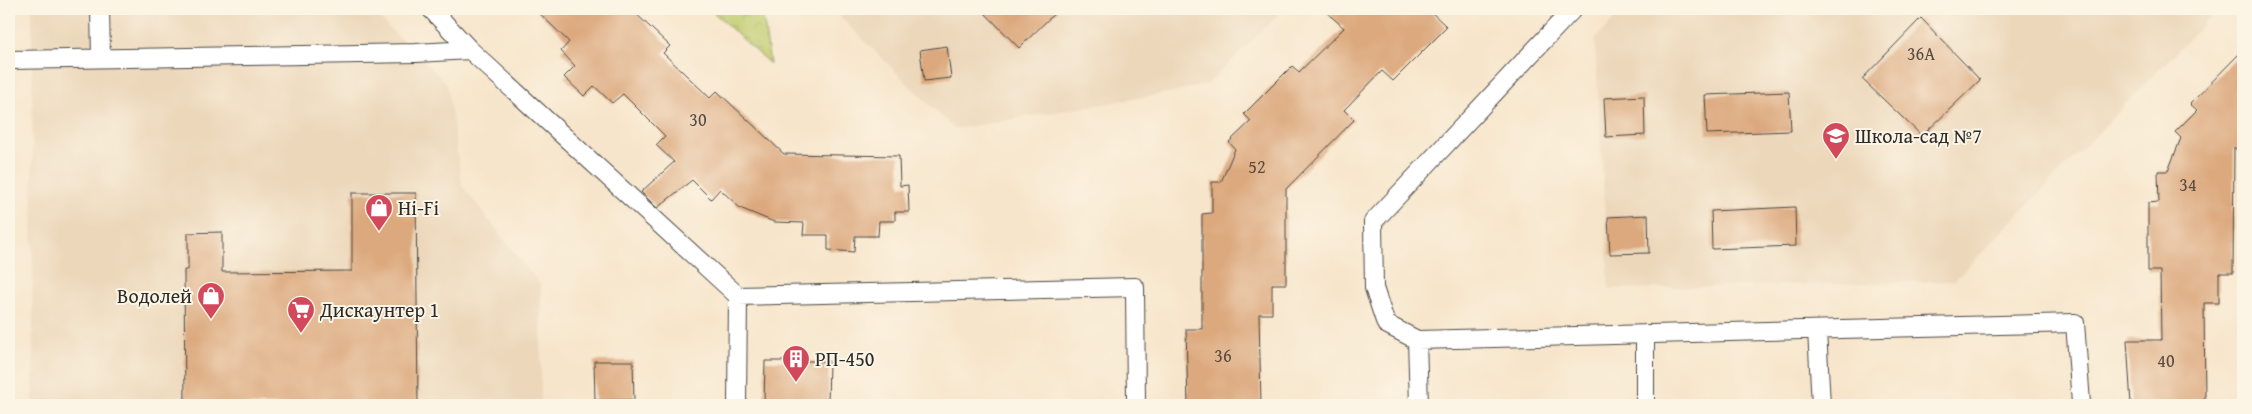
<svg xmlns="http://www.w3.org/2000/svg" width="2252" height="414" font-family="'Gentium Book Plus',serif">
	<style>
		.built { fill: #ecd7ba }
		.park { fill: url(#park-crowns); stroke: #767c4c }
		.building { fill: #dca87d }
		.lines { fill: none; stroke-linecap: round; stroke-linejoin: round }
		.lane-casing { stroke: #4a4743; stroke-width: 20 }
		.lane { stroke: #fff; stroke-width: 18 }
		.labels { text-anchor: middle; stroke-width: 4; stroke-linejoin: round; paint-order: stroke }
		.number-label { font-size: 18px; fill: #574a40 }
		.poi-label { font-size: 20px; fill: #2b2b2b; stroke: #fcf5e5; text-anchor: start }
	</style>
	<defs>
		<pattern id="park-crowns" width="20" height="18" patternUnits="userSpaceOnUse" patternTransform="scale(1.25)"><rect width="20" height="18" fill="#c0cc6e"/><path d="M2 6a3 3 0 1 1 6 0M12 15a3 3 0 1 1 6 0" fill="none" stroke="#a5af5f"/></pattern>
	</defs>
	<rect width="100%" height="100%" fill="#fcf5e5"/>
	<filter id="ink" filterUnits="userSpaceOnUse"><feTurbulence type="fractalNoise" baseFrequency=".02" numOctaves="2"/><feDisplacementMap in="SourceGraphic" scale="10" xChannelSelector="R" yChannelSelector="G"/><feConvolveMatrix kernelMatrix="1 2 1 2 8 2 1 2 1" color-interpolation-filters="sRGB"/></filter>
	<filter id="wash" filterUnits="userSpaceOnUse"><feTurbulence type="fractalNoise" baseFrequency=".0096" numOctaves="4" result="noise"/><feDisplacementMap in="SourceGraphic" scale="20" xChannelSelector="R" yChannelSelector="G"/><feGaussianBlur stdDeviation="1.12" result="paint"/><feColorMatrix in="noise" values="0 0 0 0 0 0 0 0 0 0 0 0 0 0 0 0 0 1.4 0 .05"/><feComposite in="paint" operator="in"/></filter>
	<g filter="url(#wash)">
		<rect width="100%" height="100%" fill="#f7e5cb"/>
		<path class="built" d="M32,9H370L447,84L462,186L541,286V405H33Z
			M832,9H1284L1208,84L1168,93L954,129Z
			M1625,9H2218L1954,281L1609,289L1595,39Z"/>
		<path class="park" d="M710,9H762L770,64Z"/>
		<g id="blocks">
			<path class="building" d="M535,9H631L670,46L663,53L710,98L717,91L784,154L899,156L900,186L908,185L909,212H895V221H879L878,236H855L854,252L828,250V235H803L804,223L774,222L740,208L720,189L711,199L692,180L657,208L641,192L674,162L656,145L665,136L623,94L612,103L594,86L584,96L564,77L575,66L561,51L569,42Z
				M981,9H1059L1019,48Z
				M1323,9H1428L1447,27L1393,81L1382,71L1344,110L1354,120L1286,189V284H1272V314H1259L1261,405H1188L1186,329H1202V214L1212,213V182H1221L1235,149L1229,142L1251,121L1244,114L1292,66L1299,72L1344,28Z
				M1921,18L1980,80L1922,136L1862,79Z
				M947,46L951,78L924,81L920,50Z
				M2243,50V156L2234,147L2233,273H2219V303H2204L2205,405H2131L2127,340H2161L2160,271H2148V203L2159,202L2158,171H2168L2181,138L2175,132L2197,110L2190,104Z
				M1789,92L1791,131L1707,134L1705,95Z
				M1644,96L1645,135L1606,137L1604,98Z
				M352,193H416L418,405H185L184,270H188V233L222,232V272L352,271Z
				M1795,207L1796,246L1712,249L1711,211Z
				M1648,215L1649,253L1610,254L1608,217Z
				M594,361H633L634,400H595Z
				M765,361H829L828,405H764Z"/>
		</g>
	</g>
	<g filter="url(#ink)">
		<use href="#blocks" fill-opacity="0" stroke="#4a4743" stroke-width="1"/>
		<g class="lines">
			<defs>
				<path id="lane" d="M100,9L101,58
					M431,9L470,50
					M1573,9L1373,222L1374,288L1386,324L1417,340L2075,323L2081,403
					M9,60L416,53L470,50L738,296L1135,287L1136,403
					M1817,330L1821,405
					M1645,334V405
					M1417,340L1419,405
					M737,405L738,296"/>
			</defs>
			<use href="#lane" class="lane-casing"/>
			<use href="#lane" class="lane"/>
		</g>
	</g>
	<defs>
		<symbol id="school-pin" viewBox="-11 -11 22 30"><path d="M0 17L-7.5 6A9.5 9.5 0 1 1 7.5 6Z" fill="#d1495b" stroke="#fcf5e5"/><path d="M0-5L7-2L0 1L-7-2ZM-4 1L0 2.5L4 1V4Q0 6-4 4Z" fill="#fff"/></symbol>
		<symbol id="shop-pin" viewBox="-11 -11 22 30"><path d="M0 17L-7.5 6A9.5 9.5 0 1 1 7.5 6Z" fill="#d1495b" stroke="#fcf5e5"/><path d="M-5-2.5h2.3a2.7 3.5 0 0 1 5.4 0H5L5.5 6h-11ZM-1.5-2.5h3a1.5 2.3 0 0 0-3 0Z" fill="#fff"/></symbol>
		<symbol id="supermarket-pin" viewBox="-11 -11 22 30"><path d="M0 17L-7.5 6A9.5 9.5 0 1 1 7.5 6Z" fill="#d1495b" stroke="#fcf5e5"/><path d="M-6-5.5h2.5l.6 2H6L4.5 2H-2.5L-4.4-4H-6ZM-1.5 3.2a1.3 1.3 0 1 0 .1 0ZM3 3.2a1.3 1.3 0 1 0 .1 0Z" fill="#fff"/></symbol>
		<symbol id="building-pin" viewBox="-11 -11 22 30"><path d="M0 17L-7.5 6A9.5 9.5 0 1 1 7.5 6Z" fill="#d1495b" stroke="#fcf5e5"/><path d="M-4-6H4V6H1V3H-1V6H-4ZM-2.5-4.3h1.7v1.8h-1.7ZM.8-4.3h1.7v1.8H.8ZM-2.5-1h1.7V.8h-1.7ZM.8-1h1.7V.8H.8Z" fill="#fff"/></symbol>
	</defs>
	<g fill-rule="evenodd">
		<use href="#school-pin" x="1820" y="120" width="32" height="43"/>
		<use href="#shop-pin" x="363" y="192" width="32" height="43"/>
		<use href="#shop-pin" x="195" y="280" width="32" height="43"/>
		<use href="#supermarket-pin" x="285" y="294" width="32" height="43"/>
		<use href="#building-pin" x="780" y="343" width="32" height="43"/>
	</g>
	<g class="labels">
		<g class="number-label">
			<text x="1921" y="60">36А</text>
			<text x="698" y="126">30</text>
			<text x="1257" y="173">52</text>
			<text x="2188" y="191">34</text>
			<text x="1223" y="362">36</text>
			<text x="2166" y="367">40</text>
		</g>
		<g class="poi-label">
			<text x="1855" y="143">Школа-сад №7</text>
			<text x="398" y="215">Hi-Fi</text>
			<text x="192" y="303" text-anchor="end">Водолей</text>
			<text x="320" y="317">Дискаунтер 1</text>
			<text x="815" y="366">РП-450</text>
		</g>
	</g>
	<rect width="2252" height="414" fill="none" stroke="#fcf5e5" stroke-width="30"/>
</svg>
